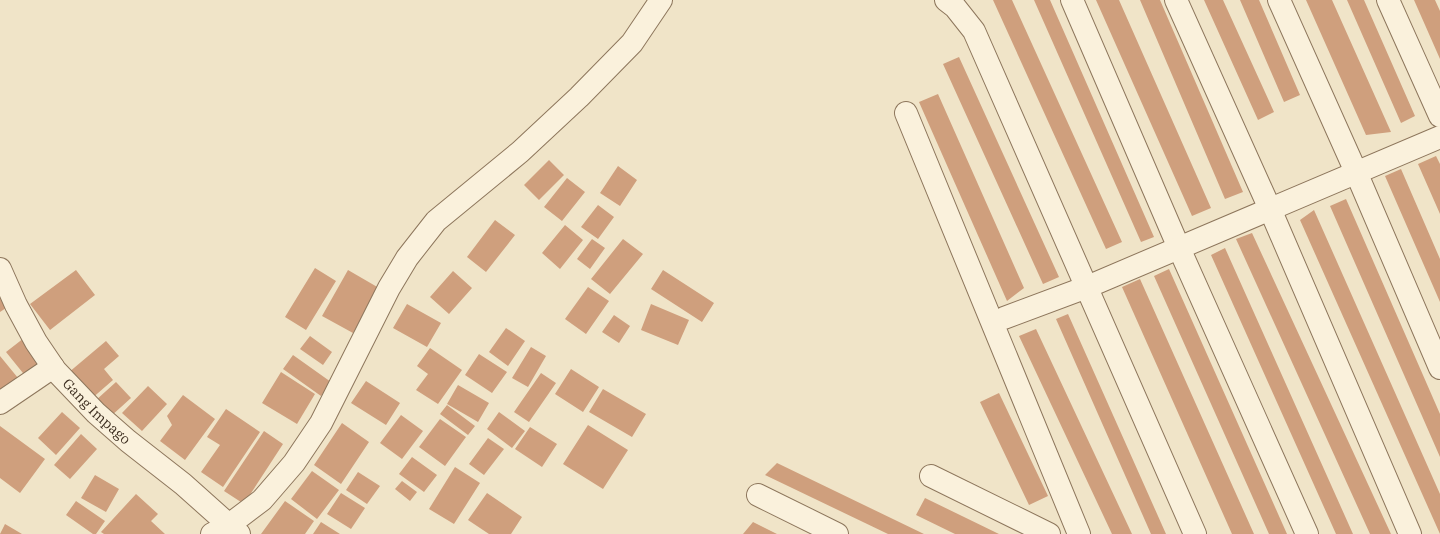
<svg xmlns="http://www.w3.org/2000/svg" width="1440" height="534" font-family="'IBM Plex Serif',serif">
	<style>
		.building { fill: #cf9f7d }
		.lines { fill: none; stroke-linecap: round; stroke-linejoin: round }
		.minor-casing { stroke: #8d765c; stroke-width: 24 }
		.minor { stroke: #faf1dc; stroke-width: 22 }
		.labels { text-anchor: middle; stroke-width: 3; stroke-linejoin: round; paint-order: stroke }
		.street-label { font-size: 14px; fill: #3d2e20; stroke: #f7eed8 }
	</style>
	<rect width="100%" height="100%" fill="#f0e4c8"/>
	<path class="building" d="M993,0H1012L1122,242L1106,249Z
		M1034,0H1050L1154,237L1141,242Z
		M1096,0H1119L1211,208L1192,216Z
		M1140,0H1160L1243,192L1225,199Z
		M1204,0H1223L1274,112L1258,120Z
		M1240,0H1259L1300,95L1284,102Z
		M1306,0H1332L1391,132L1366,135Z
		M1347,0H1364L1415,116L1401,123Z
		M1414,0H1435L1440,11V59Z
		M959,57L1059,277L1043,284L943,64Z
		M938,94L1024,288L1007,301L919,102Z
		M1436,156L1440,164V214L1418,164Z
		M549,160L564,175L539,200L524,185Z
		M618,166L637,180L620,206L600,193Z
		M1401,169L1440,259V302L1385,176Z
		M567,178L585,192L562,221L544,207Z
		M1346,199L1440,414V457L1330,206Z
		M598,205L614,217L598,239L581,227Z
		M1314,210L1440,494V534L1300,220Z
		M495,220L515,235L486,272L467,257Z
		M565,225L583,240L560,269L542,253Z
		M1252,233L1391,534H1370L1236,239Z
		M592,239L605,248L590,269L577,259Z
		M623,239L643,254L610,294L591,279Z
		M1225,248L1353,534H1336L1211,255Z
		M315,268L336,281L306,330L285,317Z
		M1169,269L1287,534H1269L1154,276Z
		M76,270L95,295L50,330L30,304Z
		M348,270L379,288L353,333L322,316Z
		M663,270L714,303L702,322L651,289Z
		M453,271L472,288L449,314L430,297Z
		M1140,279L1254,534H1232L1122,287Z
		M588,287L609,301L586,334L565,319Z
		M0,298L6,308L0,312Z
		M407,304L441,323L427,347L393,328Z
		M651,304L689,320L678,345L641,330Z
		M1068,314L1166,534H1151L1056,319Z
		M614,315L630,326L619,343L602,332Z
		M506,328L525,341L508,366L489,352Z
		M1036,329L1132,534H1112L1019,336Z
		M310,336L332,352L323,365L300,349Z
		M24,338L44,364L27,378L6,352Z
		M106,341L119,356L104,369L113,380L90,400L68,373Z
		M531,347L546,356L528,387L512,378Z
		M430,348L462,370L438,404L416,390L428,374L417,366Z
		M479,354L507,372L492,393L465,375Z
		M293,355L331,382L321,396L283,369Z
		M0,356L18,378L0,392Z
		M571,369L599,387L583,412L555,394Z
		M281,372L315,394L297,424L262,403Z
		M541,373L556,383L529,422L514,412Z
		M366,381L400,403L386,425L351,403Z
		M116,382L131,398L110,417L95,401Z
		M458,385L489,403L478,422L447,404Z
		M148,386L167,404L142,431L122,413Z
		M603,389L646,414L632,437L589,412Z
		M999,393L1048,496L1029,505L980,402Z
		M183,395L215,419L185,460L160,441L172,425L167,416Z
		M447,405L475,426L468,435L440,414Z
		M226,409L260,432L223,487L201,472L220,445L207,437Z
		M62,412L80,428L56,455L38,438Z
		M499,412L525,431L512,448L487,429Z
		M401,415L423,431L402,459L380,443Z
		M440,419L466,437L445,466L419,447Z
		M342,423L369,442L341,484L314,465Z
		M588,425L628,450L603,489L563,464Z
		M0,426L45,459L20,493L0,478Z
		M530,427L557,444L542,467L515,449Z
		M264,431L283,444L244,504L224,491Z
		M81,434L97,449L70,479L54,465Z
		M488,438L504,449L484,475L469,464Z
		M412,457L437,475L424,492L399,474Z
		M777,463L924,534H888L765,475Z
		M455,467L480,483L454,524L429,509Z
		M312,471L339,490L317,519L291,499Z
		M358,472L380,486L367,504L346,490Z
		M95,475L119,489L106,512L81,498Z
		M402,481L417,492L410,501L395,489Z
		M341,493L365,508L351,529L327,514Z
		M487,493L522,517L511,534H489L468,520Z
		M136,494L158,514L151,521L165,534H104L101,532Z
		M925,498L999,534H955L916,515Z
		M76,501L105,521L96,534H93L66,515Z
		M285,501L314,521L305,534H261Z
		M321,522L340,534H313Z
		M753,522L777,534H743Z
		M5,524L22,534H0Z"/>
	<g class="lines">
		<defs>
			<g id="minor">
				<path d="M946,0L955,7L974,31L1195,534"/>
				<path d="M1072,0L1179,248L1307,534"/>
				<path d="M1176,0L1270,209L1410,534"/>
				<path d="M1279,0L1356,172L1440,368"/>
				<path d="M1388,0L1440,116"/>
				<path d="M906,113L1079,534"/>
				<path id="s1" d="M0,269L16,305L36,342L55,370L96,413L128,441L183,484L239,534"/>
				<path d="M1004,318L1087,287L1440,137"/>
				<path d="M0,403L53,367"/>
				<path d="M931,476L1049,534"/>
				<path d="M758,495L837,534"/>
				<path d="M212,534L229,525L262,500L294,463L321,423L389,288L407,258L436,221L520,152L579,97L632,43L661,0"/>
			</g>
		</defs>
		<use href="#minor" class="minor-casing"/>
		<use href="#minor" class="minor"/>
	</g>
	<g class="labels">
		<g class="street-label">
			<text dy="5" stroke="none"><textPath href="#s1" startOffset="174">Gang Impago</textPath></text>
		</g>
	</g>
</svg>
